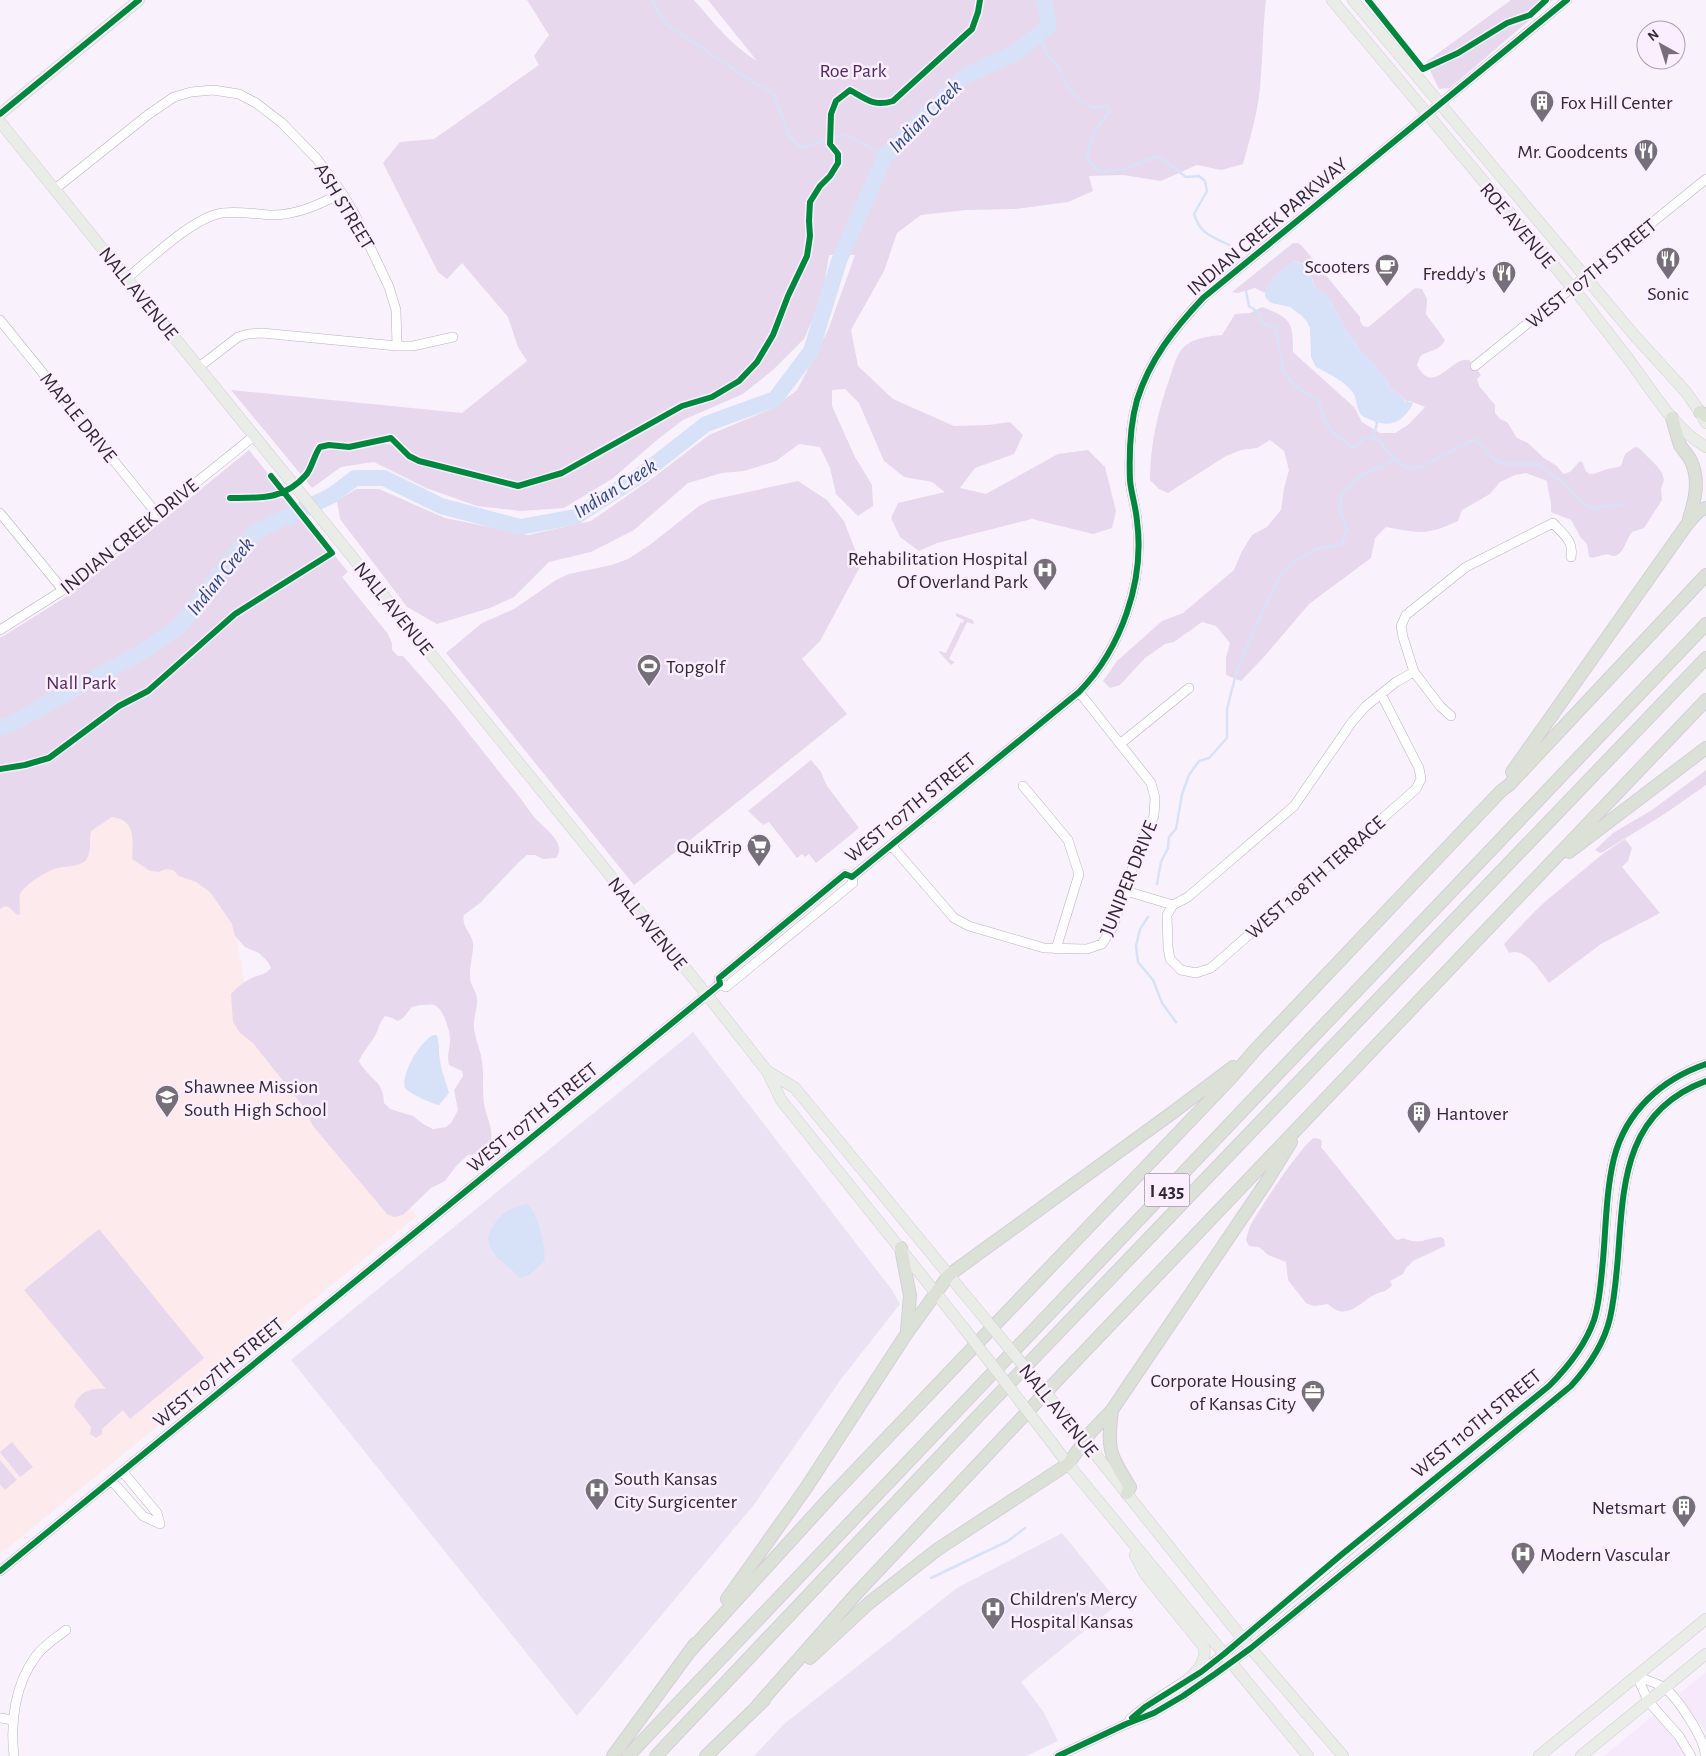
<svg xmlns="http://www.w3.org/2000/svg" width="1706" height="1756" font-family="'Alegreya Sans',sans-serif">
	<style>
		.built { fill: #f7e9fc }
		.education { fill: #fceaed }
		.medical { fill: #ebe3f3 }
		.green { fill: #e7d8ed; fill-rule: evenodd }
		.water { fill: #d7e2f8 }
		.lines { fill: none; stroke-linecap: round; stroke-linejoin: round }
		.stream { stroke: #d7e2f8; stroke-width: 2.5 }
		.river { stroke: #d7e2f8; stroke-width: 16 }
		.minor-casing { stroke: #b8b2bb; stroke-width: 10 }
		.major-casing { stroke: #d3cfd5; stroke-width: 12 }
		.highway-casing { stroke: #d3cfd5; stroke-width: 14 }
		.minor { stroke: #fefdff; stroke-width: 9 }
		.major { stroke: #eaece7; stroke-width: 11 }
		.highway { stroke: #dce1d7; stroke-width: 12 }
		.major-bridge-casing { stroke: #d3cfd5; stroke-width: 12; stroke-linecap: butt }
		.major-bridge { stroke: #eaece7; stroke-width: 11 }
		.cycleway-casing { stroke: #fbefff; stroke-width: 9 }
		.cycleway { stroke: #00873e; stroke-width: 6 }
		.labels { text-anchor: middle; stroke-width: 5; stroke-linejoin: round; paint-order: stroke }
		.shield { fill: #fbefff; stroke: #6d6470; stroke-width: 1 }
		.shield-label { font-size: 19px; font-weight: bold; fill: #302932 }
		.park-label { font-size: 20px; fill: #522a60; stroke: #fbefff }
		.poi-label { font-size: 20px; fill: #302932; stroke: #fbefff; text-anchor: start }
		.street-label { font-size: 20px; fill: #302932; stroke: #fbefff }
		.water-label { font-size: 21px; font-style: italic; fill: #274a81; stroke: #fbefff }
	</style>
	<rect width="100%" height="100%" fill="#f9f2fc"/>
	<path class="built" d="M1706,1672V1732L1679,1694Z
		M1654,1715L1677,1742L1686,1756H1604Z"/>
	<path class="education" d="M94,795L198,871L234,923L251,1020L417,1216L0,1554V867Z"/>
	<path class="medical" d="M693,1032L892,1290L900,1304L842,1378L753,1506L577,1716L291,1360Z
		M1062,1533L1119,1603L1021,1682L1043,1711L1058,1741L1026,1756H754L784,1724L957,1588Z"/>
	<path class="green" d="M527,0H694C714,23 731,45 757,61L708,0H1266C1262,32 1263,65 1259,96C1256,119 1249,142 1243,164L1221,170L1197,165L1161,181L1123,175L1089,176L1093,191L1068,202L1016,209L966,210L921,215L897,233L884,271L851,330L858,366L893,399L954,426L988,425L1010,422L1023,435L1014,454L975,468L960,488L986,494L1058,454L1088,450L1105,467L1116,511L1112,528L1093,534L1032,519L937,543L919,551L900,537L891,518L898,503L945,492L932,482L904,477L884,461L859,403L845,389L832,390V406L855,457L872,485L873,506L858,516L836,494L830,468L820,447L799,444L776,461L744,471L722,473L688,483L634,530L591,552L549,562L514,597L490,608L437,624L407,607L340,519L337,501L356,489H379L445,518L528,535L591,521L654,477L709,435L773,408L797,390L828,330L855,255H829L822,298L804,339L773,370L743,394L683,420L657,440L612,479L564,508L521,511L477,506L426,488L374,462L341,467L312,488L231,390L462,413L527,361L518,347L508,317L462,263L447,279L438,272L383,163L400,142L434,139L539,65L534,56L549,35Z
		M1511,0H1553L1450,88L1439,89L1426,62Z
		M1293,243H1298L1302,246L1360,317V321L1363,326L1368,327L1372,324L1415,288L1422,289L1427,299L1426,314L1445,340C1439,353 1425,350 1420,357C1419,359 1418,362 1417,365C1434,398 1450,356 1469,360L1481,375L1477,379L1480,387L1495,405V413L1500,419L1507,422L1517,438L1528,443L1544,458L1557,466L1563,474L1570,472L1580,461L1583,463C1587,479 1593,474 1604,470C1610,468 1615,468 1621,466L1625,454L1635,447L1639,448L1657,466L1662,473L1664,480L1661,489L1662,500L1644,528L1632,532C1624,542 1623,562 1607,554L1592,558L1589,557L1587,544L1581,538L1571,520L1551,512C1552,502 1548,492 1547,481L1526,473L1515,475L1500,482L1490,494L1462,510L1458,521C1426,536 1419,533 1386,527L1375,538L1371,558L1309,604L1264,657L1241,681L1226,675V658L1230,643L1216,626L1202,622L1174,642L1165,644L1145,658L1120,685L1110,688L1103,681L1117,661L1162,621L1183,613L1234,570L1241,553L1252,535L1267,527L1281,510L1284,488L1289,470L1284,451L1270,440L1257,448L1241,450L1226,456L1168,493L1159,489L1150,480C1150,444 1158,411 1170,377C1173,368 1176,356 1182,349C1191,338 1210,336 1222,335L1235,314L1250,313L1262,307C1291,318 1293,321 1293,352L1355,408L1362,422L1380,433H1395L1408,425L1425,407L1410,401L1406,402L1404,398L1390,388L1387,381L1369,359L1361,352L1348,333L1329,299L1315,287L1313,280L1303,264L1295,261C1281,270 1271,278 1265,293L1255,288L1238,293L1232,292Z
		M249,450L348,572L342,577L388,634L392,643V650L398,656H403L447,706L508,783C518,794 525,805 534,817C542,826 556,835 559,847C560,851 558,855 556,858L543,859L535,855H527L519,862L480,903L464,915C461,927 472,933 473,943C474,953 469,966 470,977C470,985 476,990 477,998C478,1008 473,1018 474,1028C475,1039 481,1050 482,1062C484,1075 482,1089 484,1104C486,1117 495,1130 490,1144C487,1154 476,1154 468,1155L457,1165L445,1181L431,1188L403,1215L394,1217L387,1214L313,1126L303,1106L253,1043L240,1033L233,1022L231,994C237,987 245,981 254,977C262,974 265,975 271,968L268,962L259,953L245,947L235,936L232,924L210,892L196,882L179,876L173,870L166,869L159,872L150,871L132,859C133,840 136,820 112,817L91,831C89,840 92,856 84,862C77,867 66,866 58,868C49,869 22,886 20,895C19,901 20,908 20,915L16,914L9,907L5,906L0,909V638L64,598L135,543ZM421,1005C425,1005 430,1004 434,1005C443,1008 449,1028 450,1037C451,1047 446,1055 449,1065L462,1071L463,1076L454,1090L458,1110L451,1123L446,1127L433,1129L423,1124L413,1116L390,1109L384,1103C384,1080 368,1079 359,1061C363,1051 371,1044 376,1034C379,1027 380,1022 385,1016L392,1018L398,1021L403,1018L412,1007Z
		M798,481L827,500L844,521L861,565L820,641L802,659L847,714L634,885L446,653L482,623L514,609L556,580L569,574L612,565L628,559L651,544L699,506L711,500Z
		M956,613L973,620L974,623L973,624L967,622L949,659L955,662L951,665L939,652V651L946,653L961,622L963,623L964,620L956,616Z
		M811,760L821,772L827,786L859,828L816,863L809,854L805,857L802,854L797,858L769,822L763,825L748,811Z
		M1706,770V785L1666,813L1603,852L1600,853L1595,850L1613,833L1652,810Z
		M1625,839L1632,848L1628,861L1622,867L1660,913L1601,944L1549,983C1540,971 1526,947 1509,953L1504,944L1535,911L1547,900L1604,853Z
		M1314,1138L1320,1139L1322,1142L1321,1147L1395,1239L1398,1240L1403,1238C1422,1246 1423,1238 1441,1237L1444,1239L1445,1246L1413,1261L1406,1268L1403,1274L1390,1281L1392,1285C1387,1292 1381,1291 1374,1295C1359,1303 1346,1322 1328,1304L1314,1306L1306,1303L1288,1280L1286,1262L1268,1255L1259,1247L1249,1246L1246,1240C1247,1236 1248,1232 1249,1229C1254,1216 1303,1143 1314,1138Z
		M99,1229L204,1358L130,1419L123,1410L102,1429V1434L96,1438L90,1434L91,1427L74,1406C79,1391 92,1388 106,1389L24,1290Z
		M12,1442L33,1467L20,1477L0,1452Z
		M0,1460L17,1480L5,1490L0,1484Z"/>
	<path class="water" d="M1294,261L1303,264L1311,276L1315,287L1327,295L1348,333L1361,352L1370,359L1387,381L1390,388L1404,398L1405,402H1412L1413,404C1403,421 1392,429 1371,420C1368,419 1364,417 1361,415C1355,407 1358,397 1351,390C1341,379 1329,374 1316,367L1311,357L1310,328L1307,322L1302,316L1290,307L1271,303L1265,297C1265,281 1282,270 1294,261Z
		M434,1035H437L439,1046V1053L441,1067L449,1093L439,1105C435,1105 406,1092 405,1088C400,1075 421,1039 434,1035Z
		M527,1204C539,1215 545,1245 545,1261L528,1276L519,1278C509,1263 491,1261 488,1237C495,1217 507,1208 527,1204Z"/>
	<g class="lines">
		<path class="stream" d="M651,0L667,25L756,84L773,93L790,137L802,148L844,134L885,156
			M1047,28L1042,41L1046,53L1058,66L1068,87L1080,101L1094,108L1107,105L1110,112C1095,127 1091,137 1087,158L1099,172L1125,169L1158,156L1186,177L1199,176L1205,181L1207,191L1194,214C1201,235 1210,235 1229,245
			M1246,291L1249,306L1258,312L1262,323L1276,328L1283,370L1290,381L1305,393L1319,401C1322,413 1325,427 1335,434C1341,439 1346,441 1351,447H1356L1364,438H1373L1380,441L1386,450L1405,468L1421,467L1475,439L1495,460L1504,464H1538L1565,484L1579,500L1592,508L1624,504
			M1374,438L1377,422
			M1157,884L1161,862L1168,848L1169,837L1176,829L1182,794L1189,775L1199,761L1209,758L1227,738V709L1237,670L1254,630L1279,578L1296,561L1316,549L1342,544L1347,529L1340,511L1341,495L1364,473L1383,466L1396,458
			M1148,917L1140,929L1136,946L1138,962L1153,980L1162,1003L1176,1022
			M931,1578L1008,1541L1025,1528"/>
		<path class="river" d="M0,728L11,724L140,653L180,626L226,565L255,532L331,496L355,478H384L441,506L520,527L575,517L642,474L706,424L775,399L811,351L839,261L885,156L963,77L1015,53L1049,26L1044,0"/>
		<defs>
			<path id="minor" d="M55,189L149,114L174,97L191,92L213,90L239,94L256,103L282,123L317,159L342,193L354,213L389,287L396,310L397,346
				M127,278C151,259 192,218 222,213C239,211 256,214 272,215C298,215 320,204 342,193
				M0,320L157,514
				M1475,366L1706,179
				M199,367L238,337L248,334L262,333L397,346H413L453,337
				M0,513L63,590
				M0,630L63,590L254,436
				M1451,716L1440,706L1414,672L1403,637L1401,626L1406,615L1466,567L1553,523C1564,535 1574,541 1571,557
				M1120,744L1189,688
				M1023,786L1068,840L1079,874L1056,949
				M892,846L954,918L969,926L1044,948L1087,949L1102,944L1113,927L1141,842L1154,816L1155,798L1151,783L1079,692
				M1126,891L1173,905L1188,897L1294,806L1352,722L1366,706L1396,682L1414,672
				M1173,905L1167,915L1168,947L1170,959L1181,970L1196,973L1211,968L1416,789L1421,779L1419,768L1381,694
				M720,984L726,987L853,883L852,877L1079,692C1121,649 1145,581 1137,521C1136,507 1131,493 1130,480C1129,454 1130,425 1137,400C1150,359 1174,329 1203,298L1567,0
				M122,1471L157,1513L160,1524
				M111,1480L143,1516L160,1524
				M0,1571L720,984L719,978L845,874L852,877
				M1637,1676C1645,1680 1655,1682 1663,1687C1676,1695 1706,1740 1705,1756
				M1637,1676L1648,1701L1679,1736L1691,1756
				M0,1718L13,1720
				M1130,1719C1159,1694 1194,1678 1224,1654C1332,1564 1440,1474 1549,1386C1568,1367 1585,1346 1594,1320C1600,1301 1601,1280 1603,1260C1606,1226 1606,1191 1614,1158C1626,1111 1662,1079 1706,1064
				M14,1756C10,1722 15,1684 36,1656C44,1645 56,1638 66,1630
				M1058,1756L1126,1724L1154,1713L1183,1696L1215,1674L1251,1648L1375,1547L1571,1386C1589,1366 1604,1344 1610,1318C1630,1230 1600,1120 1706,1081"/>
			<path id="major" d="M1332,0L1581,298C1599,321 1617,344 1635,368C1657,398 1673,427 1706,447
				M1353,0L1634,335L1686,392L1700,412L1706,423
				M0,114L139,0
				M0,122L707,995L767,1071L781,1100L963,1327
				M767,1071L795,1088L981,1314
				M1060,1410L1242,1638L1343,1756
				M1049,1439L1068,1464L1308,1756
				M1135,1555L1145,1574L1204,1647C1207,1663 1195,1673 1185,1682
				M1539,1756L1706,1619
				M1581,1756L1706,1654"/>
			<path id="highway" d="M1700,412L1706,416
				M1672,418C1675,427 1677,437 1680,445C1683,450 1688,455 1691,461C1700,480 1695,500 1689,519
				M1512,772L1688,523L1699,511L1706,508
				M1569,852L1706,748
				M901,1248L910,1296L907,1330
				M1112,1410C1107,1449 1109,1454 1130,1487L1127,1493
				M727,1599L806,1488L907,1333L949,1275L1172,1113L1233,1067
				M691,1650L835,1492L1230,1079L1256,1049L1501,791L1509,785L1706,575
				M810,1658L869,1603L938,1549L1068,1464L1091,1432L1112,1410L1265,1184L1291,1142
				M758,1705L857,1593L1064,1373L1706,700
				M613,1756L695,1644
				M628,1756L1706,624
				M656,1756L980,1414L1706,658
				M706,1756L764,1700"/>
		</defs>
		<use href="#minor" class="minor-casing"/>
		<use href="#major" class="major-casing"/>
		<use href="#highway" class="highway-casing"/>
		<use href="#minor" class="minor"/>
		<use href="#major" class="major"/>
		<use href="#highway" class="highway"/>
		<defs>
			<path id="major-bridge" d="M981,1314L1060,1410
				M963,1327L1049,1439"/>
		</defs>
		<use href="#major-bridge" class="major-bridge-casing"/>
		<use href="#major-bridge" class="major-bridge"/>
		<defs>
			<path id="cycleway" d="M1368,0L1423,69L1458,53L1507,23L1530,15L1546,0
				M0,114L139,0
				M230,498C261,498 284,500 306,475C312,468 314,455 320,447L329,445L349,447L391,438L409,456L419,461L518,486L562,473L682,406L712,397L739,381L757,362L773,335L788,296L807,256L810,236L809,221L810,202L820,186L830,176L838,163V154L830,144L831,114L836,101L850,90C866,99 874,107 893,101L972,29L978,12L980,0
				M0,769L25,765L49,758L119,706L148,691L235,614L332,553L271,476
				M0,1571L720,984L719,978L845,874L852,877L1079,692C1121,649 1145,581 1137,521C1136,507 1131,493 1130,480C1129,454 1130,425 1137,400C1150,359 1174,329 1203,298L1567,0
				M1132,1718L1145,1707L1201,1672L1224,1654L1341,1555L1549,1386C1568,1367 1585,1346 1594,1320C1600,1301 1601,1280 1603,1260C1606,1226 1606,1191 1614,1158C1626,1111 1662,1079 1706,1064
				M1058,1756L1126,1724L1154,1713L1183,1696L1215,1674L1251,1648L1375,1547L1571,1386C1589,1366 1604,1344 1610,1318C1630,1230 1600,1120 1706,1081"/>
		</defs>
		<use href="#cycleway" class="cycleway-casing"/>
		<use href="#cycleway" class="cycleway"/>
	</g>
	<defs>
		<symbol id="building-pin" viewBox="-11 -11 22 30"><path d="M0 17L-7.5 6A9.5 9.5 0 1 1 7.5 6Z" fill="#766f79" stroke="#fbefff"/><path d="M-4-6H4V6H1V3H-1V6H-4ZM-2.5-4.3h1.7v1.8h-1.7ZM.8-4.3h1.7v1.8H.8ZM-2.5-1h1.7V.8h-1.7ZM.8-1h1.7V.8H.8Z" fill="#fff"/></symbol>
		<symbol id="restaurant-pin" viewBox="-11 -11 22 30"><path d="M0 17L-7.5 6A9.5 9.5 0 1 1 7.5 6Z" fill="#766f79" stroke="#fbefff"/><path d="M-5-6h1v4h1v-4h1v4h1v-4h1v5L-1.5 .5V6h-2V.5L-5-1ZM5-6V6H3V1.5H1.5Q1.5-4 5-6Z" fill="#fff"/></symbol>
		<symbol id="cafe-pin" viewBox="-11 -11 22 30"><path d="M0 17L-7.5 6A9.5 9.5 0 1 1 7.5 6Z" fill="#766f79" stroke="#fbefff"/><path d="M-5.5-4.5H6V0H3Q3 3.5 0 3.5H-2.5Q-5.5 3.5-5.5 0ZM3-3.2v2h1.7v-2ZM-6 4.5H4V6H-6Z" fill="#fff"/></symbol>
		<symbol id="hospital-pin" viewBox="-11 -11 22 30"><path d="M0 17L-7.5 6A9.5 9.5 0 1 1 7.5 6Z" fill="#766f79" stroke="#fbefff"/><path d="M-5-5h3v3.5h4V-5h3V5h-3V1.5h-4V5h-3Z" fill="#fff"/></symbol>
		<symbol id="stadium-pin" viewBox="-11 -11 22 30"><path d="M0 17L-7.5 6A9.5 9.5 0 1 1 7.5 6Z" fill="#766f79" stroke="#fbefff"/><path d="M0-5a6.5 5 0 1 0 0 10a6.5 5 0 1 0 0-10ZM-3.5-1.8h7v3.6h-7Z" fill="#fff"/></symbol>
		<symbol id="supermarket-pin" viewBox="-11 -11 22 30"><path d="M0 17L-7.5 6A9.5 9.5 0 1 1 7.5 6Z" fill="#766f79" stroke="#fbefff"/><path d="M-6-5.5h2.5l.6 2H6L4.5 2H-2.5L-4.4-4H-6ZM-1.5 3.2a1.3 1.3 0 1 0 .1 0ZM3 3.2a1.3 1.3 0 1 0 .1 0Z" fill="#fff"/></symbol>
		<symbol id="school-pin" viewBox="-11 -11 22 30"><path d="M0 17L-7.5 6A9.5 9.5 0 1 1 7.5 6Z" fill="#766f79" stroke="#fbefff"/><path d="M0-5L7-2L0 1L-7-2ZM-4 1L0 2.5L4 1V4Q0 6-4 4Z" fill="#fff"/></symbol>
		<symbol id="office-pin" viewBox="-11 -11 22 30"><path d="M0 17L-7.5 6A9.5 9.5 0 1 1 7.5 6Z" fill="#766f79" stroke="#fbefff"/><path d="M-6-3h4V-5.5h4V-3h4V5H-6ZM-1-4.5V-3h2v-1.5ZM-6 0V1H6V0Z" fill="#fff"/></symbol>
	</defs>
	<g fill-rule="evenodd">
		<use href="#building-pin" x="1528" y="88" width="28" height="38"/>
		<use href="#restaurant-pin" x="1632" y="137" width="28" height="38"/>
		<use href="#restaurant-pin" x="1654" y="245" width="28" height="38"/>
		<use href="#cafe-pin" x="1373" y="252" width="28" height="38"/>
		<use href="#restaurant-pin" x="1490" y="259" width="28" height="38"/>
		<use href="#hospital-pin" x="1031" y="556" width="28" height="38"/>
		<use href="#stadium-pin" x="635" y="652" width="28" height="38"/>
		<use href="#supermarket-pin" x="745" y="832" width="28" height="38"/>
		<use href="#school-pin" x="153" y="1083" width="28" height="38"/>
		<use href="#building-pin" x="1405" y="1099" width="28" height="38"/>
		<use href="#office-pin" x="1299" y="1378" width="28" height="38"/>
		<use href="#hospital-pin" x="583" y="1476" width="28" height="38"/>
		<use href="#building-pin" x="1670" y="1493" width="28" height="38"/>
		<use href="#hospital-pin" x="1509" y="1540" width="28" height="38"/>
		<use href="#hospital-pin" x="979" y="1595" width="28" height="38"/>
	</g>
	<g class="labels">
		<rect class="shield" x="1144.5" y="1173.5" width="45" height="33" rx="4"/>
		<g class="shield-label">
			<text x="1167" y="1197">I 435</text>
		</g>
		<g class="park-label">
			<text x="853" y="77">Roe Park</text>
			<text x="81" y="689">Nall Park</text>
		</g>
		<g class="poi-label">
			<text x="1560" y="109">Fox Hill Center</text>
			<text x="1628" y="158" text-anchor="end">Mr. Goodcents</text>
			<text x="1370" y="273" text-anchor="end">Scooters</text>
			<text x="1486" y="280" text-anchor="end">Freddy's</text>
			<text x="1668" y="300" text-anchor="middle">Sonic</text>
			<text x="1028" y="565" text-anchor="end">Rehabilitation Hospital<tspan x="1028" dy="23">Of Overland Park</tspan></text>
			<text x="666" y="673">Topgolf</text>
			<text x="742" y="853" text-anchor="end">QuikTrip</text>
			<text x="184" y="1093">Shawnee Mission<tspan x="184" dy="23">South High School</tspan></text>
			<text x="1436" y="1120">Hantover</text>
			<text x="1296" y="1387" text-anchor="end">Corporate Housing<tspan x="1296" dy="23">of Kansas City</tspan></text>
			<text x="614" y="1485">South Kansas<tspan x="614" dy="23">City Surgicenter</tspan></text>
			<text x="1666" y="1514" text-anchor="end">Netsmart</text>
			<text x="1540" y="1561">Modern Vascular</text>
			<text x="1010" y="1605">Children's Mercy<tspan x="1010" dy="23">Hospital Kansas</tspan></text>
		</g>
		<g class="street-label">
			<text transform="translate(345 206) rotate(59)" y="7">ASH STREET</text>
			<text transform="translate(1518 225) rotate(50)" y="7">ROE AVENUE</text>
			<text transform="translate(1267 226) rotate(-40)" y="7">INDIAN CREEK PARKWAY</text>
			<text transform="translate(1591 273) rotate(-39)" y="7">WEST 107TH STREET</text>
			<text transform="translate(139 293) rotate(51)" y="7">NALL AVENUE</text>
			<text transform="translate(79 417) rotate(51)" y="7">MAPLE DRIVE</text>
			<text transform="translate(129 536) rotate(-39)" y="7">INDIAN CREEK DRIVE</text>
			<text transform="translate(394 608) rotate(51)" y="7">NALL AVENUE</text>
			<text transform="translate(910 807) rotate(-39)" y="7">WEST 107TH STREET</text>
			<text transform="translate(1315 877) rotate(-41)" y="7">WEST 108TH TERRACE</text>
			<text transform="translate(1128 878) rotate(-68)" y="7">JUNIPER DRIVE</text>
			<text transform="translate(648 923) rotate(51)" y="7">NALL AVENUE</text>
			<text transform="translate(532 1117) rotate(-39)" y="7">WEST 107TH STREET</text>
			<text transform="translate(218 1372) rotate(-39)" y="7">WEST 107TH STREET</text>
			<text transform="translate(1059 1410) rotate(51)" y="7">NALL AVENUE</text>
			<text transform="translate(1476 1423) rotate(-39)" y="7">WEST 110TH STREET</text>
		</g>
		<g class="water-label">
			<text transform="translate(925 116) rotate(-45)" y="7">Indian Creek</text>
			<text transform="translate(615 488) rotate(-32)" y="7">Indian Creek</text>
			<text transform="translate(220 576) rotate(-51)" y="7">Indian Creek</text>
		</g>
	</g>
	<g transform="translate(1661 45) rotate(321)"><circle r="24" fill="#fbefff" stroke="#aaa0ad"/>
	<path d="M0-4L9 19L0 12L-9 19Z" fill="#766f79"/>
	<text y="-8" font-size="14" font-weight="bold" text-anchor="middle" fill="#302932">N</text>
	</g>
</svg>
